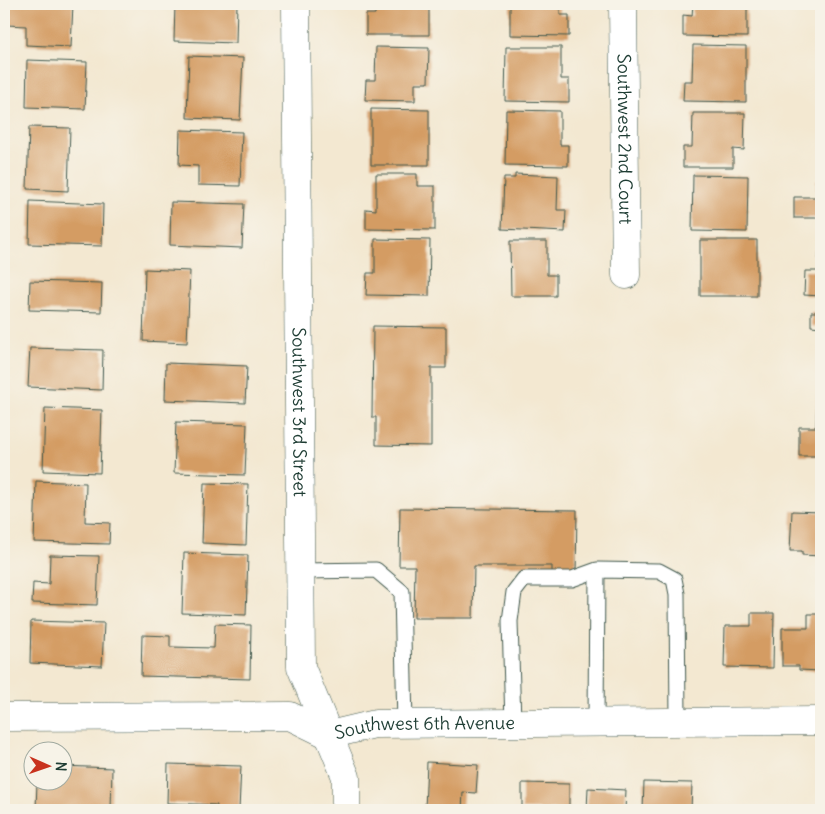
<svg xmlns="http://www.w3.org/2000/svg" width="825" height="814" font-family="Delius,sans-serif">
	<style>
		.building { fill: #d49c64 }
		.lines { fill: none; stroke-linecap: round; stroke-linejoin: round }
		.service-casing { stroke: #3f574c; stroke-width: 17 }
		.minor-casing { stroke: #3f574c; stroke-width: 29 }
		.service { stroke: #fff; stroke-width: 15 }
		.minor { stroke: #fff; stroke-width: 28 }
		.labels { text-anchor: middle; stroke-width: 4; stroke-linejoin: round; paint-order: stroke }
		.street-label { font-size: 18px; fill: #1f3d34; stroke: #f7f3e8 }
	</style>
	<rect width="100%" height="100%" fill="#f7f3e8"/>
	<filter id="ink" filterUnits="userSpaceOnUse"><feTurbulence type="fractalNoise" baseFrequency=".02" numOctaves="2"/><feDisplacementMap in="SourceGraphic" scale="10" xChannelSelector="R" yChannelSelector="G"/><feConvolveMatrix kernelMatrix="1 2 1 2 8 2 1 2 1" color-interpolation-filters="sRGB"/></filter>
	<filter id="wash" filterUnits="userSpaceOnUse"><feTurbulence type="fractalNoise" baseFrequency=".0096" numOctaves="4" result="noise"/><feDisplacementMap in="SourceGraphic" scale="20" xChannelSelector="R" yChannelSelector="G"/><feGaussianBlur stdDeviation="1.12" result="paint"/><feColorMatrix in="noise" values="0 0 0 0 0 0 0 0 0 0 0 0 0 0 0 0 0 1.4 0 .05"/><feComposite in="paint" operator="in"/></filter>
	<g filter="url(#wash)">
		<rect width="100%" height="100%" fill="#f3e8d1"/>
		<g id="blocks">
			<path class="building" d="M8,4H73L71,47L26,45V26L7,25Z
				M175,4H237L236,43L174,41Z
				M375,4H429V35H366V14H375Z
				M510,4H560V15H569V36L510,35Z
				M693,4H747V37L683,36V15L692,16Z
				M693,45L746,46V102L683,101L684,81H692Z
				M376,47L429,48L428,83H415V101L365,100L366,80H375Z
				M506,47H561V79H569V102L505,101Z
				M189,56L243,58L240,120L187,118Z
				M27,60L87,62L85,109L26,107Z
				M371,109L429,110V165H371Z
				M506,110L560,111V145H568V166L505,165Z
				M693,113H745L744,150L733,149V167H683V147H692Z
				M29,127L70,128L68,191L27,189Z
				M180,130L242,132L240,186L198,185V166L179,165Z
				M376,174H417V186H435V230L366,229V209L376,210Z
				M515,174L558,176L557,210H566L565,232L502,229L504,178H515Z
				M693,175L748,176L747,232L692,231Z
				M816,181H821V218H794V197H816Z
				M30,201L103,204L102,246L29,244Z
				M171,202L244,204L242,248L170,245Z
				M819,230H821V296L804,295L805,271H818Z
				M375,239L430,240L429,296L366,295L367,273H375Z
				M700,240H757V296H700Z
				M510,241H547V275H556V296H511Z
				M145,269L190,271L187,343L143,341Z
				M30,281L102,283L101,312L29,310Z
				M811,312H821V327L811,326Z
				M373,326L446,327V368H431V446L376,445V417H372Z
				M30,348L103,350L102,390L28,387Z
				M166,363L247,366L245,403L165,400Z
				M817,385H821V456H799V427H816Z
				M45,408L102,410L100,473L43,471Z
				M176,422L247,424L245,475L174,473Z
				M36,481L86,483L85,522L110,523L109,544L34,542Z
				M204,483L248,484L246,545L202,543Z
				M400,508L577,510L576,575L552,574V566H474L473,618H414L415,566H399Z
				M792,511L821,512V556L802,555V551H790Z
				M184,553L248,555L246,615L182,613Z
				M50,555L99,556L97,605L32,603L33,583L49,584Z
				M751,613H774L773,668L724,667L725,626H751Z
				M808,614H821V671L799,670V666H782V628H808Z
				M31,621L104,623L102,666L30,663Z
				M215,624L251,625L250,679L141,676L142,635L170,636V647L214,648Z
				M427,762L478,765L476,793L463,792L462,810H425Z
				M168,764L241,766L239,810H216L217,805L167,803Z
				M62,766L112,768L111,810H36L37,782H62Z
				M644,782L692,783L691,810H643Z
				M522,783L569,784V810L522,809Z
				M588,788L626,790L625,810H587Z"/>
		</g>
	</g>
	<g filter="url(#ink)">
		<use href="#blocks" fill-opacity="0" stroke="#3f574c" stroke-width="1"/>
		<g class="lines">
			<defs>
				<path id="service" d="M300,571L376,570L402,592L405,724
					M513,723L510,621L514,592L524,579H572L597,570L659,571L674,579L677,594L678,722
					M596,723L597,570"/>
				<g id="minor">
					<path id="s1" d="M296,4L301,667L346,777V810"/>
					<path id="s2" d="M623,4L626,275"/>
					<path id="s3" d="M4,717L290,716L329,735L375,724L821,721"/>
				</g>
			</defs>
			<use href="#service" class="service-casing"/>
			<use href="#minor" class="minor-casing"/>
			<use href="#service" class="service"/>
			<use href="#minor" class="minor"/>
		</g>
	</g>
	<g class="labels">
		<g class="street-label">
			<text dy="6" stroke="none"><textPath href="#s2" startOffset="135">Southwest 2nd Court</textPath></text>
			<text dy="6" stroke="none"><textPath href="#s1" startOffset="408">Southwest 3rd Street</textPath></text>
			<text dy="6" stroke="none"><textPath href="#s3" startOffset="426">Southwest 6th Avenue</textPath></text>
		</g>
	</g>
	<rect width="825" height="814" fill="none" stroke="#f7f3e8" stroke-width="20"/>
	<g transform="translate(48 766) rotate(92)"><circle r="24" fill="#f7f3e8" stroke="#a1aaa0"/>
	<path d="M0-4L9 19L0 12L-9 19Z" fill="#c8321e"/>
	<text y="-8" font-size="14" font-weight="bold" text-anchor="middle" fill="#1f3d34">N</text>
	</g>
</svg>
